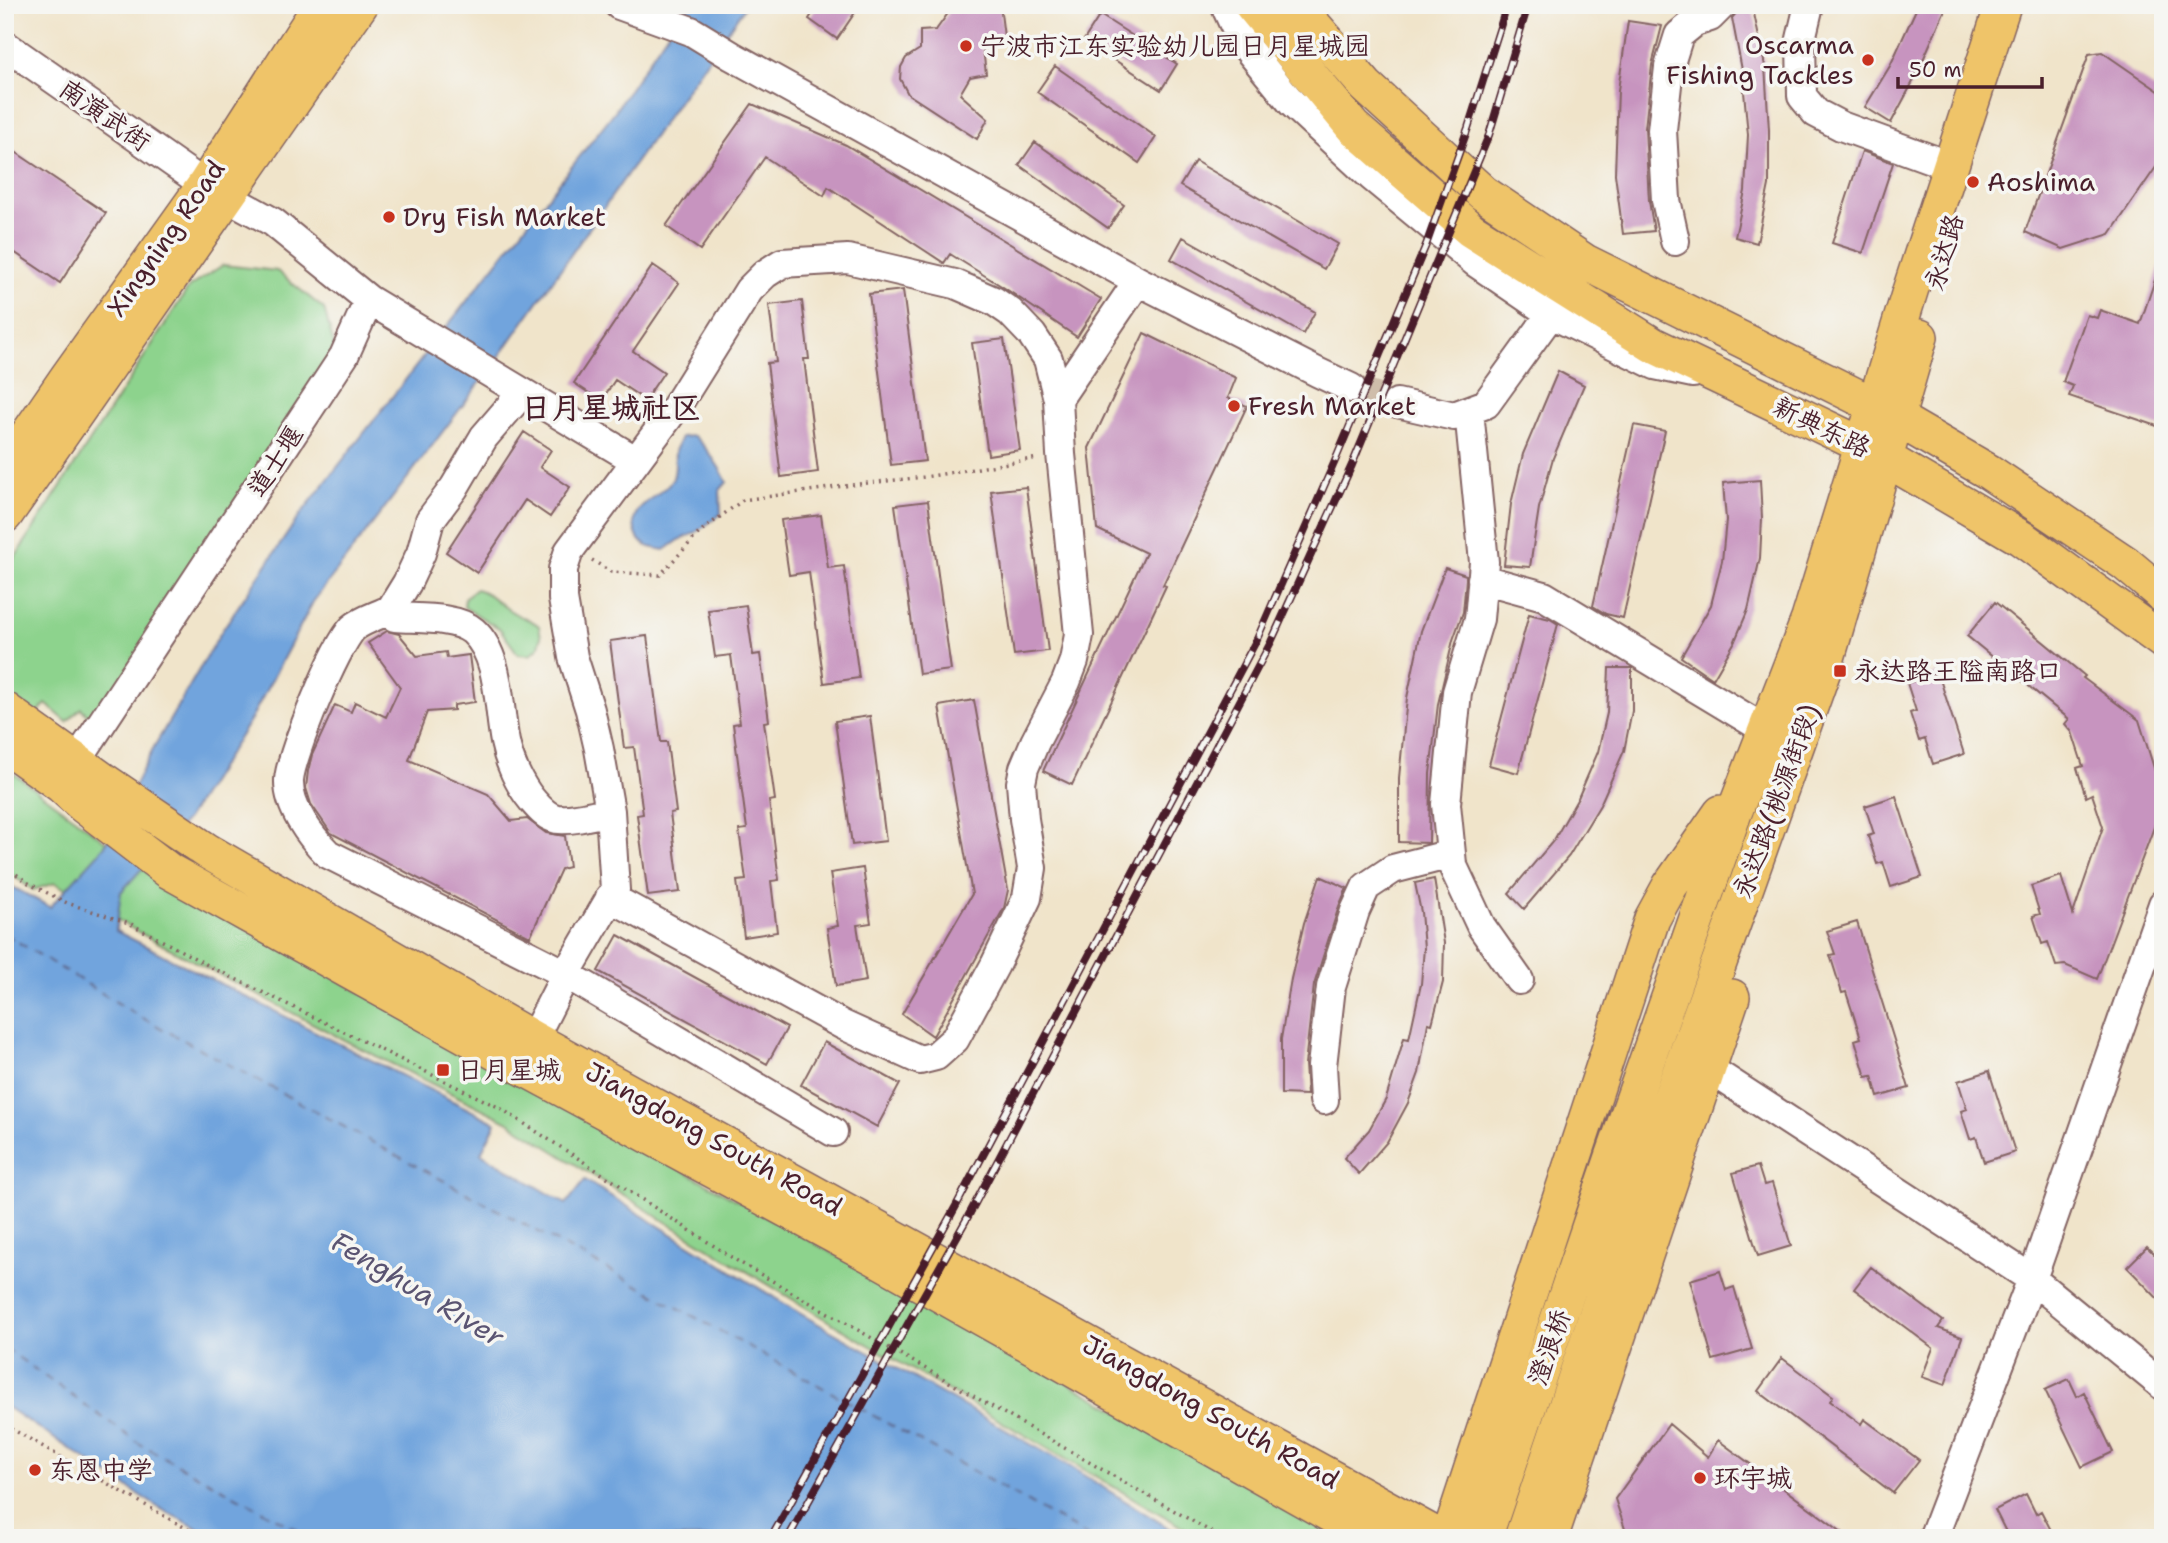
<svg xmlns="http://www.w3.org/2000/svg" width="2168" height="1543" font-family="'Shantell Sans','LXGW WenKai TC',sans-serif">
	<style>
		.green { fill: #8dd38d; stroke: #6c795c; stroke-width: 2 }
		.water { fill: #71a4dd; stroke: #5e6284; stroke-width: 2 }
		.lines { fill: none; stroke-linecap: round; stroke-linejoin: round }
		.ferry { stroke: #5a5472; stroke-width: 2; stroke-dasharray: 9 7; stroke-linecap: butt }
		.building { fill: #c794bf }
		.minor-tunnel { stroke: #cfbdaa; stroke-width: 28; stroke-dasharray: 28 14; stroke-linecap: butt }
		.minor-casing { stroke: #846463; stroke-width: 32 }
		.major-casing { stroke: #846463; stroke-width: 38 }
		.path { stroke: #846463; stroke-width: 3.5; stroke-dasharray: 2 5; stroke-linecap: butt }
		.minor { stroke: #fff; stroke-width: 28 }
		.major { stroke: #efc469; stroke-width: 35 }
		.rail-casing { stroke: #4a1f2b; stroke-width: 8 }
		.rail { stroke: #f6f6f2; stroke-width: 5; stroke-dasharray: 16; stroke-linecap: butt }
		.poi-dot { fill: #c8321e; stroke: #f6f6f2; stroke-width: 2.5 }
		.labels { text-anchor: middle; stroke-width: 7; stroke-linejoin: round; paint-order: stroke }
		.poi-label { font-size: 26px; fill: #4a1f2b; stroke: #f6f6f2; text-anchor: start }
		.street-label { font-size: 26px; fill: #4a1f2b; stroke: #f6f6f2 }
		.water-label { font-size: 28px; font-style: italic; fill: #5a5472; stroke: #f6f6f2 }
		.quarter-label { font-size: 30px; font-weight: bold; fill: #4a1f2b; stroke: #f6f6f2 }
	</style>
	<rect width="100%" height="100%" fill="#f6f6f2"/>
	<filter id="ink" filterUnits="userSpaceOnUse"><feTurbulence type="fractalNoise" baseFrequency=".0143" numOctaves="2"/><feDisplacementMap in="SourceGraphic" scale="14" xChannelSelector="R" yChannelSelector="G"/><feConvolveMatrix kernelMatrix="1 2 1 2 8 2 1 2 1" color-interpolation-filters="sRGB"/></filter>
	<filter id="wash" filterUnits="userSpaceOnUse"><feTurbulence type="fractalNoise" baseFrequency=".00686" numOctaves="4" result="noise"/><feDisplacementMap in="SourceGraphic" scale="28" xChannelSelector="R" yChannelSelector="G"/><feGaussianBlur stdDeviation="1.57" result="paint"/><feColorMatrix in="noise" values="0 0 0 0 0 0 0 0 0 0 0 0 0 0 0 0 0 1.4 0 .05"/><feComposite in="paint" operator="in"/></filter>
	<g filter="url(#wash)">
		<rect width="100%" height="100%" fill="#f0e4ca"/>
		<path class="green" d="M223,265L277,271L324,309L335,349L102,731L81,708L67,722L46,704L35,715L5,695V573L189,287Z
			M476,589C492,593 499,605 514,613C522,618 531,619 539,626L541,637L539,647L530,655L518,654L500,629L464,607L465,597Z
			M5,767L158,880L1348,1538H1202L833,1324L666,1222L507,1121L348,1042L138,932L55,883L33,890L5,870Z"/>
		<path class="water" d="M686,5H746L492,367L313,602L251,719L187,819L121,892L116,931L496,1123L481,1153L566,1204L585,1180L801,1314L1064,1463L1185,1538H216L159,1508L5,1406V883L50,907L104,847L154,747L221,632L300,515L615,111Z
			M694,436C709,450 718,464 727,482L720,490L721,514L695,533L679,540L665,550C654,548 642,547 637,536C623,504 662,498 672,480C677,471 674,461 675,452C676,447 679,442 681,437Z"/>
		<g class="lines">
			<path class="ferry" d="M5,934L139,1016L644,1289L941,1453L1091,1538
				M5,1348L140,1444L313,1538"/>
		</g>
		<g id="blocks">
			<path class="building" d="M818,5H860L837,39L809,19Z
				M954,5H1000L1004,37L982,40L986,74L970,77L960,94L988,119L977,139L908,94L900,79L901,67L906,58L920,49V31L936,30Z
				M1918,5H1947L1916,76L1891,123L1865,107L1890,66Z
				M1753,9L1765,66L1769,130V185L1757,243L1735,237L1745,191L1748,135L1742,70L1732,18L1737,12Z
				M1100,15L1177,64L1161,90L1084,40Z
				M1628,21L1662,26L1652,65L1645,128L1649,201L1654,231L1623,234L1615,174L1618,90Z
				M2102,52L2163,94V157L2110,234L2063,249L2025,232L2089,54Z
				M1055,66L1156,137L1139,163L1037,92Z
				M752,104L846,145L1101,299L1077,337L1003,287L950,254L944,263L828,187L824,196L765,157L700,250L666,226Z
				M1035,142L1124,205L1108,228L1019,165Z
				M5,145L106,213L60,283L5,246Z
				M1862,151L1893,163L1863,253L1832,243Z
				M1195,161L1338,244L1324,269L1180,186Z
				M1183,237L1315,312L1303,334L1171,259Z
				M653,265L679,283L633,351L664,372L645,400L615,380L601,401L574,383Z
				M2160,265H2163V428L2069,396L2073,386L2063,382L2087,315L2097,318L2100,310L2140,324Z
				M903,290L925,461L891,465L869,294Z
				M802,301L809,359H804L818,472L781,477L767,363L776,362L769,305Z
				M1144,333L1236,378L1228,398L1247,406L1163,585L1166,586L1072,785L1043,771L1146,553L1097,529L1089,448Z
				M1004,339L1020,450L988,455L972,343Z
				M1558,371L1584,385L1553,458L1539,508L1530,567L1504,565L1511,504L1523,454Z
				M1634,425L1665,431L1623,618L1606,614L1593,606Z
				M524,432L551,450L540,467L570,487L550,517L525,500L477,573L446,552Z
				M1760,480L1762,518L1760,558L1748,610L1734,643L1713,679L1681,657L1711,605L1722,561L1726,520L1723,483Z
				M1026,487L1048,651L1014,655L991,491Z
				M928,501L951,670L919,674L895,505Z
				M821,515L828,568L844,566L859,678L824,683L809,572L789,575L781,520Z
				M1445,568L1466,575V579L1463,612L1453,640L1438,704L1430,774L1429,843L1399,842V778L1407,698L1421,631Z
				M1995,602L2085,676L2083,678L2139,720L2163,797V803L2097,979L2065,965L2056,966L2048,942L2042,944L2033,916L2040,914L2031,886L2061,876L2073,914L2103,827L2092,794L2086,797L2077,768L2083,766L2072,732L2065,724L2069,719L1967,636Z
				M746,605L753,655L760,654L769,721L764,722L775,800L769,801L779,880L771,881L777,932L744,937L737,881L746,880L739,830L747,829L733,724L740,723L731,655L715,657L708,610Z
				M1529,614L1550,619L1558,624L1518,773L1489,765Z
				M387,631L399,634L417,656L446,652L447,658L469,655L475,702L454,705V710L427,712L409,760L488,794L511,821L527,819L546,833L565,836L569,867L561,869L530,937L331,833L311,804L306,788L308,771L312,755L335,705L351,712L355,702L386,717L400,687L368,643Z
				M647,636L661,742H667L676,812L670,813L680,892L648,896L637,815L643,814L634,747L624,748L610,641Z
				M1609,668H1632V711L1624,751L1600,805L1569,856L1524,909L1509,893L1554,840L1578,798L1598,752L1607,713Z
				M1938,673L1964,754L1933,764L1925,739L1919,741L1910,713L1916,711L1907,683Z
				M974,700L1008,890L1004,908L933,1036L902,1014L972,894L939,706Z
				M870,716L886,841L852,845L835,721Z
				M1896,796L1922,877L1891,887L1883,862L1877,864L1868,836L1874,834L1865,806Z
				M863,868L871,923L857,925L866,981L836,986L827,928L838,926L830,873Z
				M1320,876L1347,888L1339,906L1314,985L1305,1064L1307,1095L1281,1094V1039L1291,979L1304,923Z
				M1434,879L1444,943L1443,982L1432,1024L1428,1023L1419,1073L1408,1103L1387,1142L1359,1174L1344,1158L1369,1130L1386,1099L1404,1038L1409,1039L1421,984L1424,948L1421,912L1415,883Z
				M1857,922L1909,1088L1878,1097L1872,1076L1866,1077L1855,1040L1861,1038L1846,992L1842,993L1830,955L1835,954L1827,931Z
				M618,935L787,1028L767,1064L598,971Z
				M824,1042L900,1084L877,1127L801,1085Z
				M1989,1071L2015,1152L1984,1162L1976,1137L1970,1139L1961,1111L1967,1109L1958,1081Z
				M1758,1166L1764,1185L1772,1183L1791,1246L1758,1256L1733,1173Z
				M2147,1247L2163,1263V1304L2127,1267Z
				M1871,1267L1943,1321L1938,1328L1962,1337L1945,1385L1922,1377L1933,1348L1854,1289Z
				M1720,1271L1726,1290L1734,1287L1752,1349L1713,1360L1690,1280Z
				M1782,1358L1833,1396L1830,1401L1861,1424L1864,1419L1919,1460L1893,1493L1758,1391Z
				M2069,1379L2077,1396L2084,1392L2113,1452L2082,1467L2045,1390Z
				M1669,1424L1708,1457L1718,1440L1850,1538H1628L1615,1499Z
				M2026,1494L2036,1514L2041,1511L2055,1538H2009L1995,1510Z"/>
		</g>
	</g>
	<g filter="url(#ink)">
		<use href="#blocks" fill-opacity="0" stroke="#846463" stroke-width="2"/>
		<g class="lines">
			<path class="minor-tunnel" d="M1351,388L1397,403"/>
			<defs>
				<path id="minor" d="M619,5L691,31L732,56L1138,281L1317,372L1351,388
					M1225,5L1242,42L1292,103L1372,177L1475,262L1551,314L1655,365L1693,373
					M1809,5L1801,39L1802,96L1816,113L1841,126L1950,166
					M5,45L205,185L273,222L369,300L344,356L66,777
					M1675,241L1666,200L1662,130L1669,67L1679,35L1695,22L1710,17L1722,5
					M369,300L635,460
					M522,393L484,437L454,488L430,520L421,553L407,583L391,609L395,617C417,619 455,616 473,631C501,656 498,708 505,742C509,762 519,784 532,800C539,808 546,817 557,819C571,821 596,814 610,811
					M1058,399L1138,281
					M1397,403L1454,416L1486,404L1551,314
					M1469,411L1484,562L1479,619L1457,692L1446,804L1452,864L1481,926L1519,980
					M1482,579L1544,596L1766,730
					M391,609C380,615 362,620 353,628C335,647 291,754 289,780C288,807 310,836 328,854L566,974L833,1132
					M524,1057L566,974L615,890L610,811L599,749L590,710L573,657L563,599V569L569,551L676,407L749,290L765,274L782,263L848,259L955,284L994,301L1010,312L1032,335L1048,359L1058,399L1061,454L1079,635L1074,661L1066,682L1035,742L1024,768L1021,783L1024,819L1032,868L1027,898L995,965L955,1039L936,1056L920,1060L843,1025L610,897
					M1708,1068L2032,1279L2163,1386
					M1324,1100L1322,1066L1331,987L1355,911L1366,887L1393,869L1451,854
					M1933,1538L2032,1279L2163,904"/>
				<path id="major" d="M1252,5L1353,127L1471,230L1653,345L1864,446L2021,538L2163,641
					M1296,5L1366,86L1483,193L1585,262L1874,405L1989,472L2125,563L2163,595
					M5,468L67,378L205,185L321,5
					M5,515L360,5
					M5,710L104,781L207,851L533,1039L1441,1538
					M5,745L61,785L83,805L169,871L520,1066L876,1258L1372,1538
					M1449,1538L1652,919L1670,886L1721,813
					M1484,1538L1613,1157L1734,813L1809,619L1910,291L2003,5
					M1522,1538L1642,1179L1825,665L1920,337
					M1550,1538L1732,997"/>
			</defs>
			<use href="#minor" class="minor-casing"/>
			<use href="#major" class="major-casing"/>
			<path class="path" d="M592,560L611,572L660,575L701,531L743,500L859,484L925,477L1038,458
				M5,866L30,884L67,903L129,923L217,970L500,1108L739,1262L1222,1538
				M5,1425L203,1538"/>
			<use href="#minor" class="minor"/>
			<use href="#major" class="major"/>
			<defs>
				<path id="rail" d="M771,1538L956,1206L1257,639L1335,461L1426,245L1468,128L1507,5
					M788,1538L970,1213L1271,642L1352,465L1489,135L1528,5"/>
			</defs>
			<use href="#rail" class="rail-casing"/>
			<use href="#rail" class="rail"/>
		</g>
	</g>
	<g class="poi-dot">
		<circle cx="966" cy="46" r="7"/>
		<circle cx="1868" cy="60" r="7"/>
		<circle cx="1973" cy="182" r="7"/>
		<circle cx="389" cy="217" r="7"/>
		<circle cx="1234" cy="406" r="7"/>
		<rect x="1833" y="664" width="14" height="14" rx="3.5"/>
		<rect x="436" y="1063" width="14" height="14" rx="3.5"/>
		<circle cx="35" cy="1470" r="7"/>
		<circle cx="1700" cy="1478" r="7"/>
	</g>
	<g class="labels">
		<g class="poi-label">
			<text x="1854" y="54" text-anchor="end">Oscarma<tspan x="1854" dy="30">Fishing Tackles</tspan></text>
			<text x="980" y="55">宁波市江东实验幼儿园日月星城园</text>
			<text x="1987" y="191">Aoshima</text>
			<text x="403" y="226">Dry Fish Market</text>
			<text x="1248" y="415">Fresh Market</text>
			<text x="1854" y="680">永达路王隘南路口</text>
			<text x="457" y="1079">日月星城</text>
			<text x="49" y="1479">东恩中学</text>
			<text x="1714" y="1487">环宇城</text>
		</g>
		<g class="street-label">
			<text transform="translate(105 115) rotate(35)" y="9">南演武街</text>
			<text transform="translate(166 238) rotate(-55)" y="9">Xingning Road</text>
			<text transform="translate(1944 252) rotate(-74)" y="9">永达路</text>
			<text transform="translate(1822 427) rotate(26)" y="9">新典东路</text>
			<text transform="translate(275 461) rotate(-57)" y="9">道士堰</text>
			<text transform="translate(1776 801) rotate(-70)" y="9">永达路(桃源街段)</text>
			<text transform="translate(714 1139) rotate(29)" y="9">Jiangdong South Road</text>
			<text transform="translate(1549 1347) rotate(-71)" y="9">澄浪桥</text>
			<text transform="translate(1211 1412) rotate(29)" y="9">Jiangdong South Road</text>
		</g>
		<g class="water-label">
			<text transform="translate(418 1289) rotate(31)" y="10">Fenghua Rıver</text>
		</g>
		<g class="quarter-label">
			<text x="611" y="418">日月星城社区</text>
		</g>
	</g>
	<rect width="2168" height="1543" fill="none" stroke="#f6f6f2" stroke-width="28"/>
	<path d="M1898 77v10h144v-10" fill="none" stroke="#4a1f2b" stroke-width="3.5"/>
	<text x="1909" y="77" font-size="21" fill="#4a1f2b" stroke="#f6f6f2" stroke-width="5" paint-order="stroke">50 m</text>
</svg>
